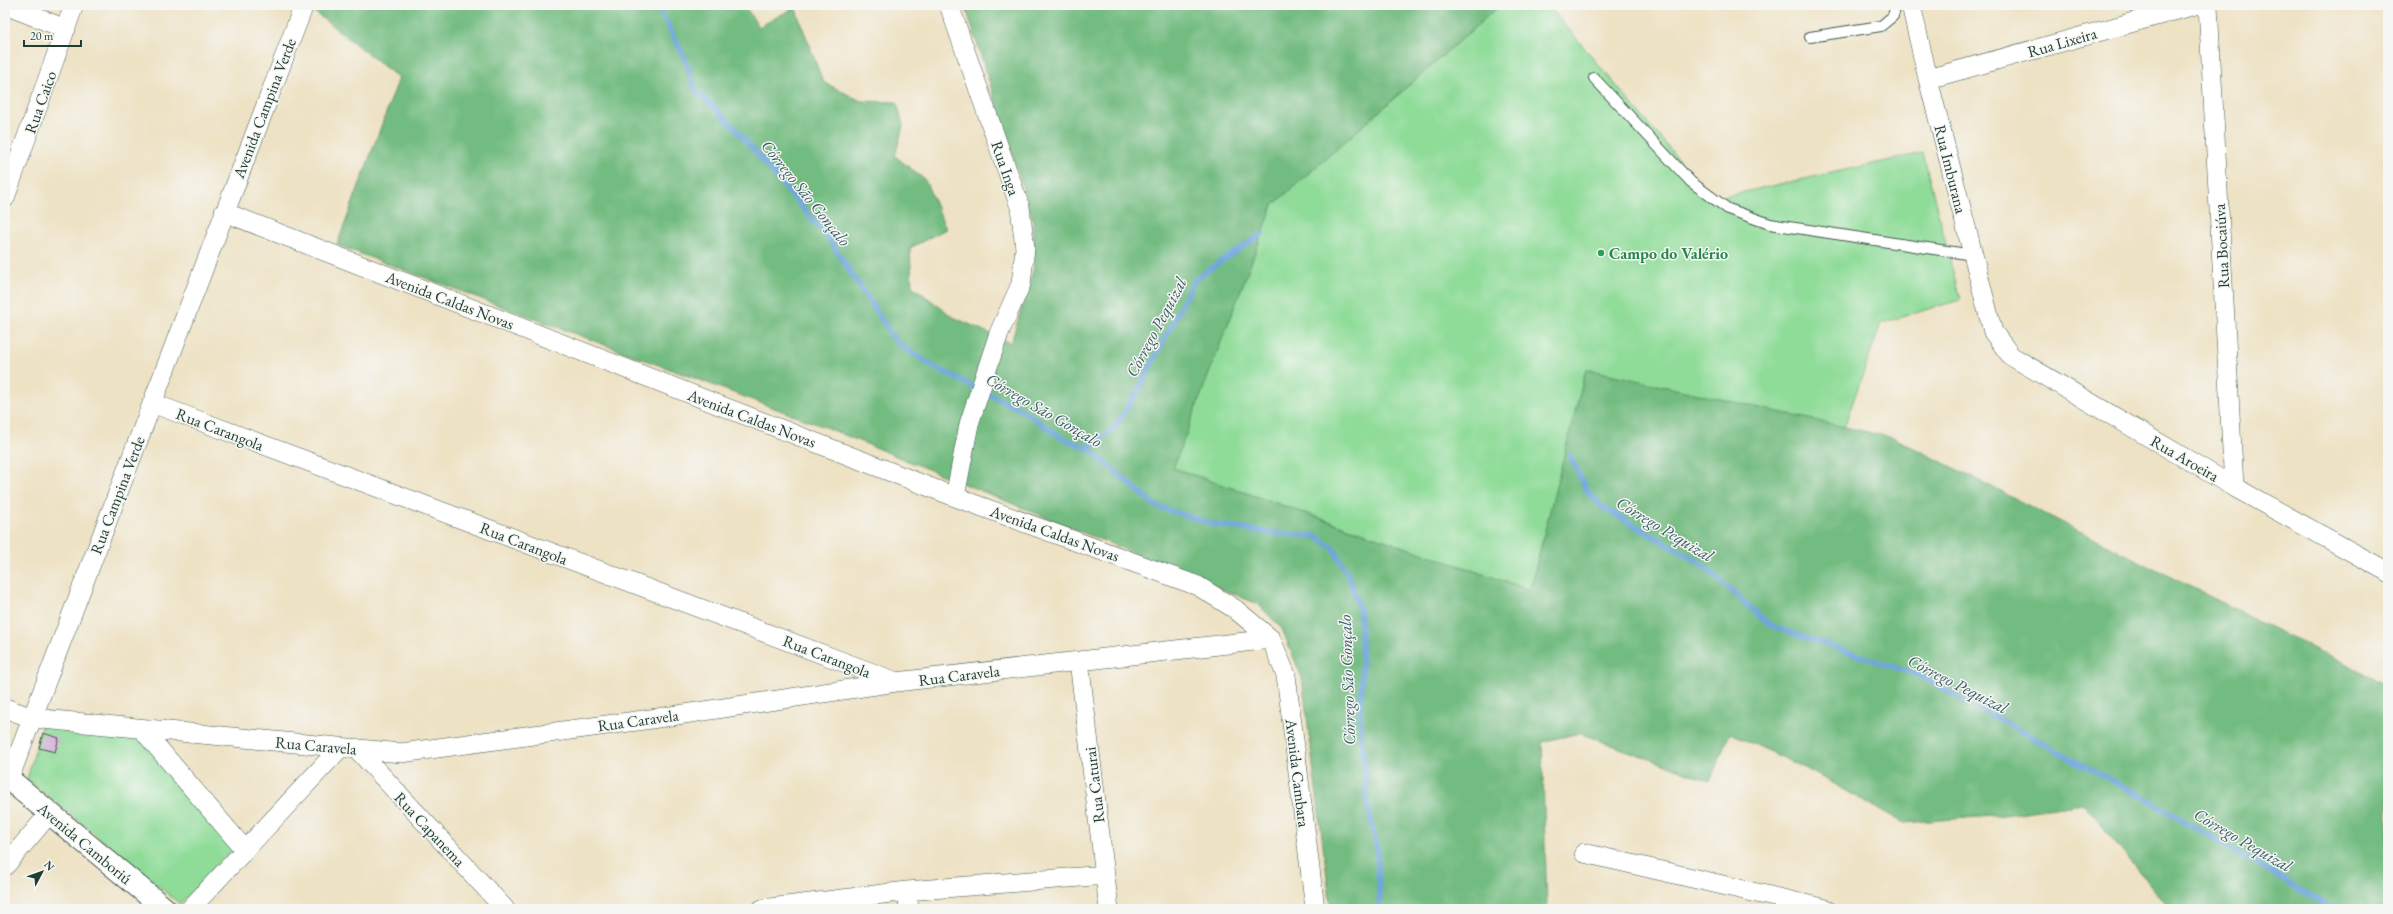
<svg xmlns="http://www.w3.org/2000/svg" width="2393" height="914" font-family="'EB Garamond',serif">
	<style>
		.green { fill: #8fdc99; stroke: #578c66 }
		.forest { fill: #73bc81; stroke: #497c5a }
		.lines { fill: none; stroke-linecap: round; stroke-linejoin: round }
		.stream { stroke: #6fa6dd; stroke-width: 5.5 }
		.building { fill: #d5abd8 }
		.service-casing { stroke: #3e564a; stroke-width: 12 }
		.minor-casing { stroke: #3e564a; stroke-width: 20 }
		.tertiary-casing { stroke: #3e564a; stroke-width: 24 }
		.service { stroke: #fff; stroke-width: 10 }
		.minor { stroke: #fff; stroke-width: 19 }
		.tertiary { stroke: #fff; stroke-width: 22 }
		.leisure-dot { fill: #2e9e5b; stroke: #f6f6f2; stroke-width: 1.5 }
		.labels { text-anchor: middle; stroke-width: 3; stroke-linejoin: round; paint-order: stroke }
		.street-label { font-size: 16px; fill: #1f3d34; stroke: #f6f6f2 }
		.leisure-label { font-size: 16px; font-weight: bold; fill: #27864d; stroke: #f6f6f2; text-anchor: start }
		.water-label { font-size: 17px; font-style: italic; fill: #375c67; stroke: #f6f6f2 }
	</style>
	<rect width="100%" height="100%" fill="#f6f6f2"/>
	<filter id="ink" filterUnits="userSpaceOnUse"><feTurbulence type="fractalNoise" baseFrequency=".025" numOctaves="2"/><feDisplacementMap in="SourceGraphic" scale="8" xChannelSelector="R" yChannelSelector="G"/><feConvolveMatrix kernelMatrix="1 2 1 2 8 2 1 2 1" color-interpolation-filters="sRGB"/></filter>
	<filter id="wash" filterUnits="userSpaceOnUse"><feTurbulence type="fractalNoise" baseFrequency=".012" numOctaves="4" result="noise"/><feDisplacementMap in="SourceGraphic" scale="16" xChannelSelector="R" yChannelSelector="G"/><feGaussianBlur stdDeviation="0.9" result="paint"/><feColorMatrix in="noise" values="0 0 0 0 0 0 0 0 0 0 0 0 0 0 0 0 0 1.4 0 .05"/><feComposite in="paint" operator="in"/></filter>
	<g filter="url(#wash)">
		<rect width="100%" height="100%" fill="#eee2c4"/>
		<path class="green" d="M1500,5H1548L1712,199L1923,153L1960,300L1881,323L1844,427L1586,369L1530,590L1173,468L1273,205Z
			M42,726L138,737L235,846L180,904L27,779Z"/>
		<path class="forest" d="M314,5H744L759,27L795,7L823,82L861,101L897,102L903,126L895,156L925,180L946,229L910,248L912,286L953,317L1011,343L1034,268L1033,220L965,5H1500L1273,205L1173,468L1530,590L1586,369L1894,438L2388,686V909H2170L2084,804L2004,815L1904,823L1803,767L1730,733L1710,781L1579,733L1542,742L1547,909H1331L1302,678L1282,629L1258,604L825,427L337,245L399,78L312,10Z"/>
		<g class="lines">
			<path class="stream" d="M657,5L684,56L695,89L735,128L828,238L897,343L936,368L1023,411L1064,439L1088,448L1156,506L1212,524L1271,533L1316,536L1334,549L1349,577L1360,612L1362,669L1360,716L1368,807L1377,849L1380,909
				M1088,448L1114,428L1138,391L1195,279L1262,234
				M1569,454L1587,491L1602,507L1700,563L1771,626L1918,675L2162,808L2328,906L2338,909"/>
		</g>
		<g id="blocks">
			<path class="building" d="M43,733L59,738L55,752L39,748Z"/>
		</g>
	</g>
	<g filter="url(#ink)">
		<use href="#blocks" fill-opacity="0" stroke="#3e564a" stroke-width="1"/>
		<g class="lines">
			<defs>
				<path id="service" d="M1810,37L1881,26L1893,16L1896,5
					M1594,78L1691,182L1728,209L1770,224L1973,255"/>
				<path id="minor" d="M5,5L66,29
					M949,5L1020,207L1025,248L1021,284L999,333L969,424L955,497
					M1911,5L1928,79L1993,332L2011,356L2234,487L2388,572
					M2208,5L2234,487
					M1928,79L2195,5
					M5,198L74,5
					M224,212L955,497L1198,586L1235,609L1271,639L1286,675L1315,909
					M152,403L894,681
					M1079,661L1109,909
					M5,708L32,718L401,753L651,719L896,682L1271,639
					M142,729L245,850
					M356,748L505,909
					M9,779L304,5
					M1584,853L1826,909
					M5,866L49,814
					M907,891L909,909
					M190,909L341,747
					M762,909L907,891L1105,875"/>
				<path id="tertiary" d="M5,776L165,909"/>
			</defs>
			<use href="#service" class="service-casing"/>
			<use href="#minor" class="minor-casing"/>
			<use href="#tertiary" class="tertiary-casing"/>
			<use href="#service" class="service"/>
			<use href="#minor" class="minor"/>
			<use href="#tertiary" class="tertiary"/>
		</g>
	</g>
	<circle class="leisure-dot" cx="1601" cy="253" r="4"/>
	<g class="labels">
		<g class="street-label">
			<text transform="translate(2062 42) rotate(-16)" y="6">Rua Lixeira</text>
			<text transform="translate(40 102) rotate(-70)" y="6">Rua Caico</text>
			<text transform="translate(264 108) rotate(-69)" y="6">Avenida Campina Verde</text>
			<text transform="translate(1006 168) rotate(71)" y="6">Rua Inga</text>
			<text transform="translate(1951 169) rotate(76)" y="6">Rua Imburana</text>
			<text transform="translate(2221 246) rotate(-93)" y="6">Rua Bocaiúva</text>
			<text transform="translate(450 300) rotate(21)" y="6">Avenida Caldas Novas</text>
			<text transform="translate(752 418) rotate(21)" y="6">Avenida Caldas Novas</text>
			<text transform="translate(220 429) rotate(21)" y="6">Rua Carangola</text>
			<text transform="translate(2185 458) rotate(30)" y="6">Rua Aroeira</text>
			<text transform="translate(117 495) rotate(-69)" y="6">Rua Campina Verde</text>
			<text transform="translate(1055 533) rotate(20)" y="6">Avenida Caldas Novas</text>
			<text transform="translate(524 543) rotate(21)" y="6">Rua Carangola</text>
			<text transform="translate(827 656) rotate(21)" y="6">Rua Carangola</text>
			<text transform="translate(959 675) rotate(-7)" y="6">Rua Caravela</text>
			<text transform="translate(638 720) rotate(-8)" y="6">Rua Caravela</text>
			<text transform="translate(316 745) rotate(5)" y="6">Rua Caravela</text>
			<text transform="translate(1298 773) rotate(83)" y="6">Avenida Cambara</text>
			<text transform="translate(1094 785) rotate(-97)" y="6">Rua Caturai</text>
			<text transform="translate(430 829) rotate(47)" y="6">Rua Capanema</text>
			<text transform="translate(85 843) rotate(40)" y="6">Avenida Camboriú</text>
		</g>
		<g class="leisure-label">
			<text x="1609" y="259">Campo do Valério</text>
		</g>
		<g class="water-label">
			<text transform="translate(806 193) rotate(51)" y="6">Córrego São Gonçalo</text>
			<text transform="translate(1156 327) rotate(-62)" y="6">Córrego Pequizal</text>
			<text transform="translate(1044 410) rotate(30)" y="6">Córrego São Gonçalo</text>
			<text transform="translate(1665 529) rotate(31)" y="6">Córrego Pequizal</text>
			<text transform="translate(1347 680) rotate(-92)" y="6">Córrego São Gonçalo</text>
			<text transform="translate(1958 684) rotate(27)" y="6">Córrego Pequizal</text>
			<text transform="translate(2243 840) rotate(30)" y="6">Córrego Pequizal</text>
		</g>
	</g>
	<rect width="2393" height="914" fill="none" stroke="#f6f6f2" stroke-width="20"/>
	<g transform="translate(42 872) rotate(49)" stroke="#f6f6f2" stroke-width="3" paint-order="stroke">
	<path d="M0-3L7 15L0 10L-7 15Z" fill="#1f3d34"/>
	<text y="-6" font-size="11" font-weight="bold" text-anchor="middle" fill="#1f3d34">N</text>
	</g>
	<path d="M24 40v6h57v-6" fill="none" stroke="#1f3d34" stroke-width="2"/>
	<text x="30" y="40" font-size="12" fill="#1f3d34" stroke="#f6f6f2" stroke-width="3" paint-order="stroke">20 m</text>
</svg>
